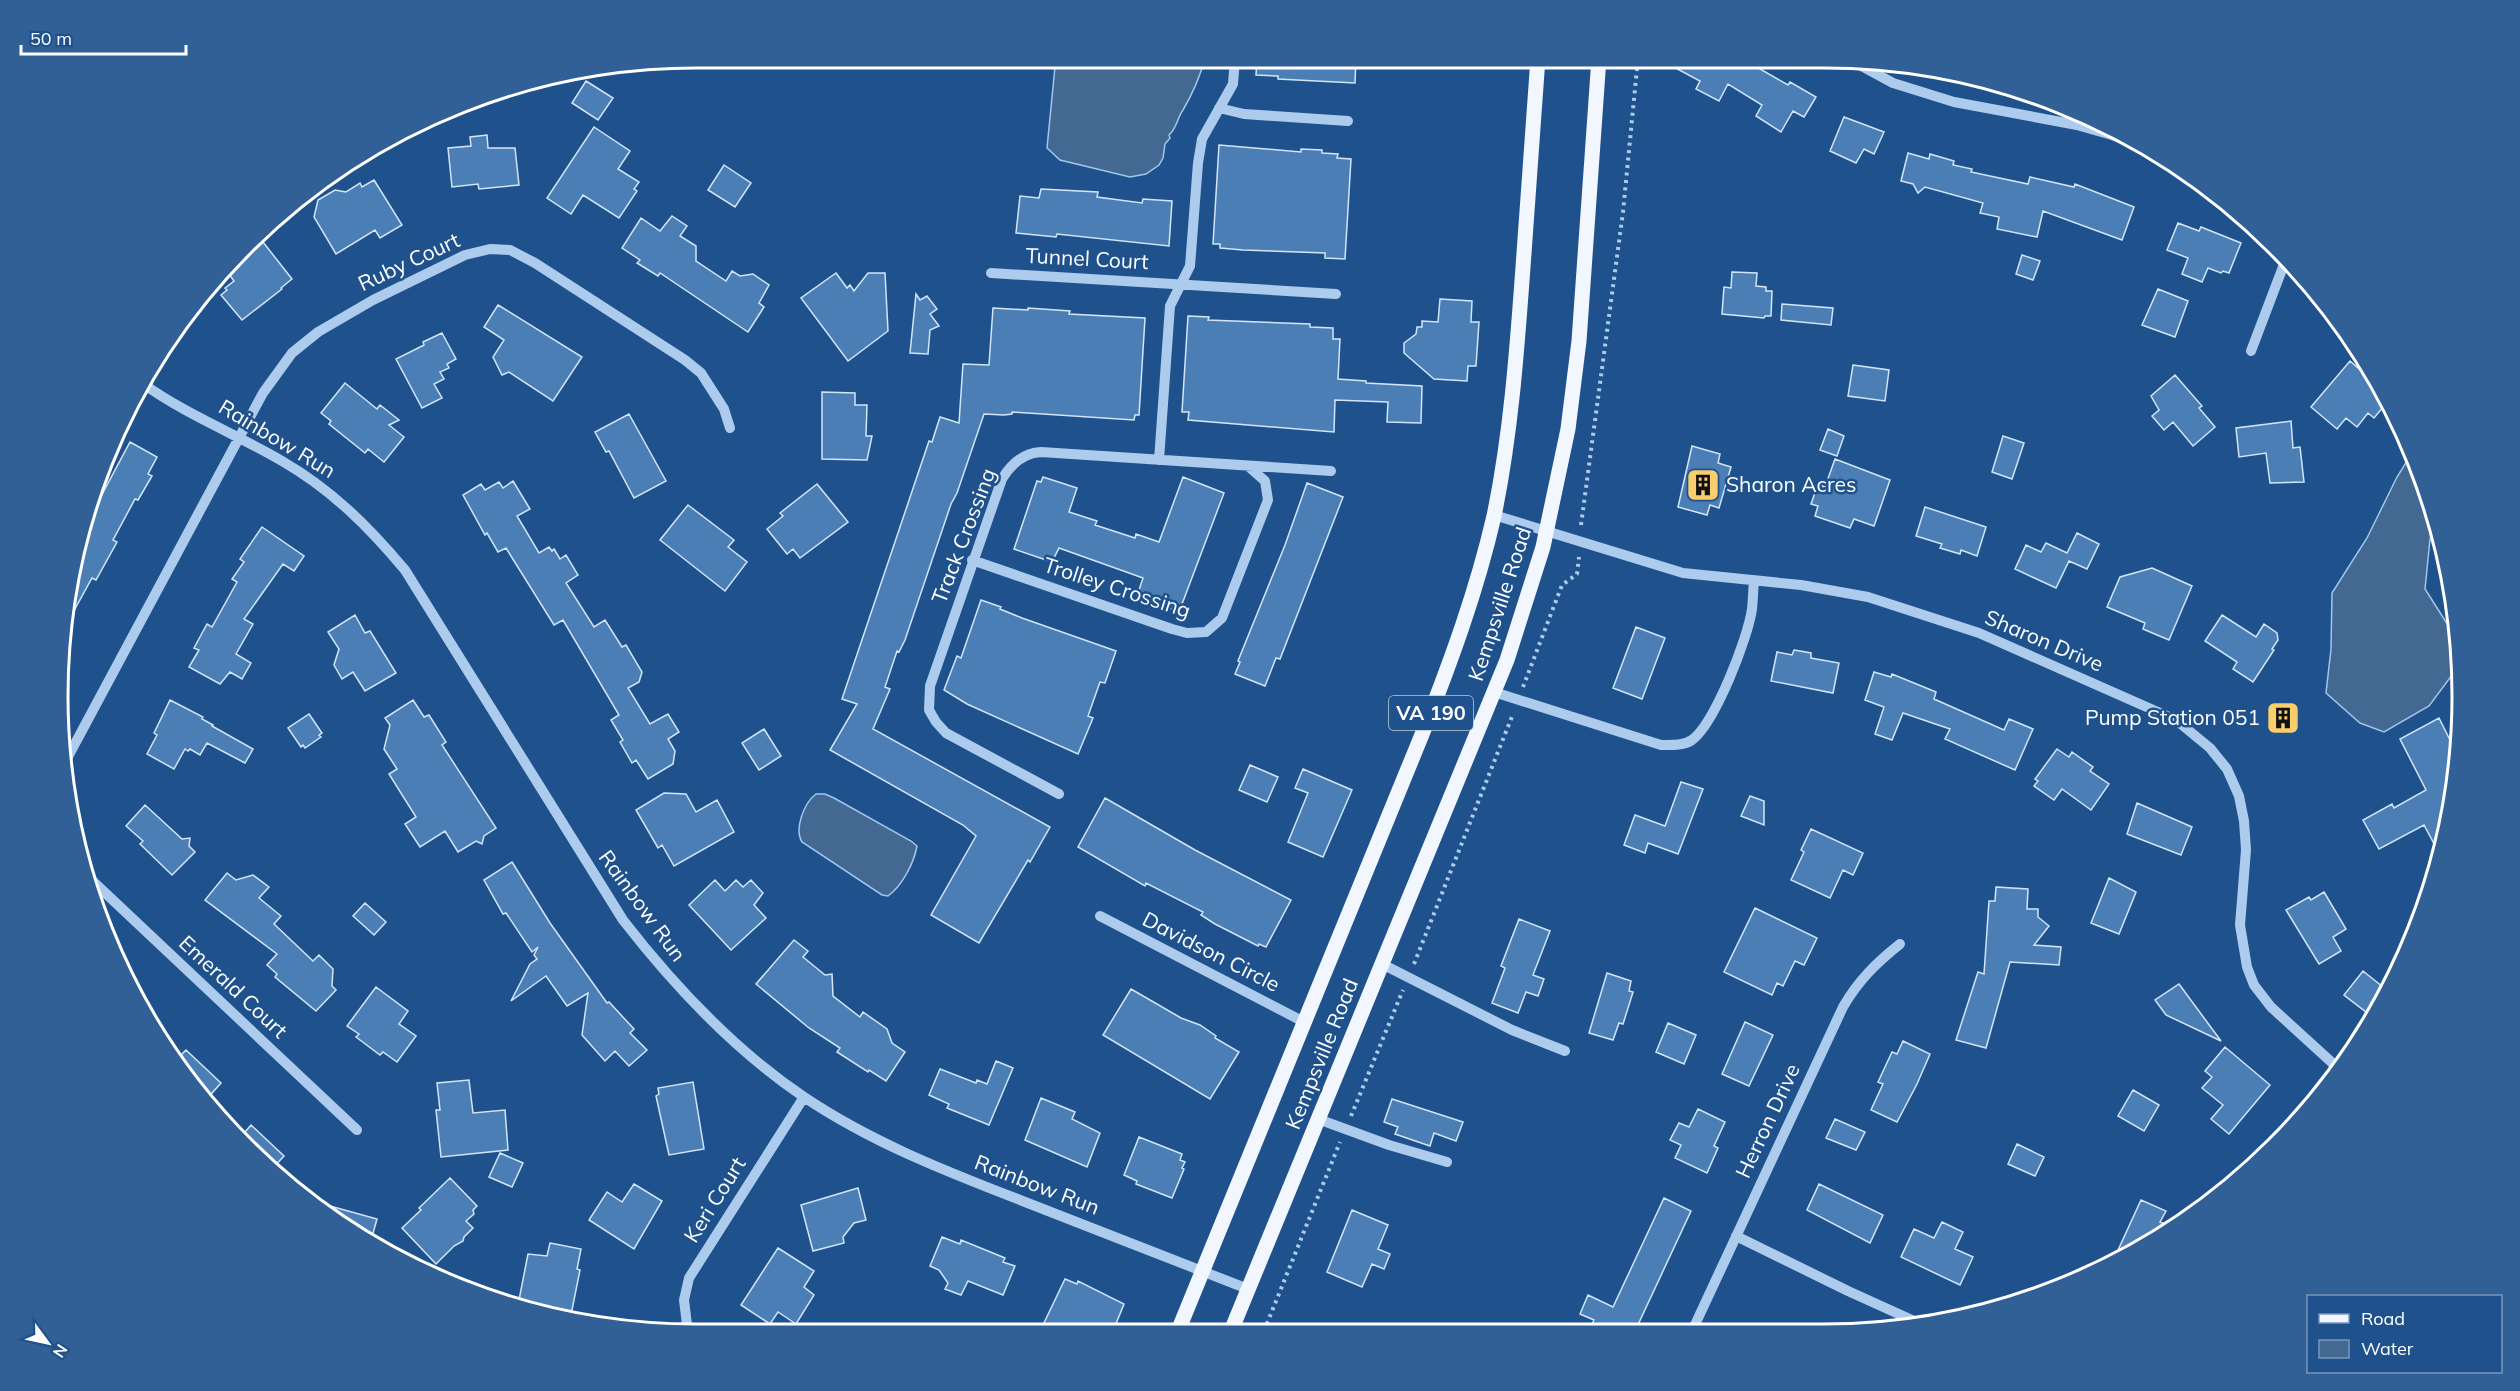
<svg xmlns="http://www.w3.org/2000/svg" width="2520" height="1391" font-family="Mulish,sans-serif">
	<style>
		.water { fill: #436892; stroke: #a0c6ee; stroke-width: 1.5 }
		.building { fill: #4c7eb6; stroke: #d2e5f9; stroke-width: 1.5 }
		.lines { fill: none; stroke-linecap: round; stroke-linejoin: round }
		.path { stroke: #adcbec; stroke-width: 4; stroke-dasharray: 3 4.5; stroke-linecap: butt }
		.minor { stroke: #adcbec; stroke-width: 10 }
		.major { stroke: #f2f7ff; stroke-width: 15 }
		.labels { text-anchor: middle; stroke-width: 5; stroke-linejoin: round; paint-order: stroke }
		.shield { fill: #1f528d; stroke: #bccbdd; stroke-width: 1.5 }
		.shield-label { font-size: 20px; font-weight: bold; fill: #fff }
		.street-label { font-size: 21px; fill: #fff; stroke: #1f528d }
		.poi-label { font-size: 21px; fill: #fff; stroke: #1f528d; text-anchor: start }
		.rim { fill: none; stroke: #fff; stroke-width: 3 }
	</style>
	<rect width="100%" height="100%" fill="#1f528d"/>
	<path class="water" d="M1056,57L1205,58C1200,77 1193,93 1183,110C1177,118 1177,128 1169,135L1170,138L1165,144L1163,158L1159,165L1146,174L1130,177L1060,160L1047,148Z
		M2412,453L2441,529L2430,539L2425,589L2460,644L2461,663L2429,706L2384,732L2360,723L2326,693L2331,649L2332,593L2367,538L2397,477Z
		M816,794H825L834,798L911,841L917,846C914,863 902,886 888,896L882,895L802,842C794,829 804,803 816,794Z"/>
	<path class="building" d="M1257,58H1356L1355,83L1278,79V76L1256,75Z
		M1657,58H1741L1788,85L1790,82L1816,97L1804,117L1793,111L1781,132L1756,116L1762,105L1728,84L1719,101L1696,89L1700,81Z
		M586,81L613,98L598,120L572,103Z
		M1844,117L1884,132L1874,154L1864,149L1856,163L1830,151Z
		M594,127L630,151L618,169L639,182L634,189L637,191L619,218L583,195L571,214L547,198Z
		M487,135L488,148H515L519,185L479,189L478,184L452,187L448,148L471,146L470,137Z
		M1219,145L1301,152V149L1322,150V153L1338,154L1337,158L1351,159L1345,259L1325,258V253L1243,250L1220,248V244H1213Z
		M1908,153L1929,159L1930,154L1954,161L1953,165L1972,169L1971,172L2028,184L2030,177L2074,187L2075,184L2134,207L2122,240L2043,211L2037,237L1997,229L1999,217L1980,213L1983,203L1925,187L1918,193L1913,184L1901,181Z
		M724,165L751,183L735,207L708,190Z
		M374,180L402,225L380,238L375,230L336,254L314,217L318,200L335,190L346,192L360,183L362,187Z
		M1041,189L1098,192L1097,197L1142,203L1143,199L1172,201L1169,246L1057,234L1056,237L1016,233L1020,196L1039,198Z
		M672,216L687,226L680,236L696,246V261L726,281L732,271L740,276L753,274L769,285L759,303L764,307L748,332L660,273L658,276L637,263L640,260L622,248L641,218L660,231Z
		M2178,223L2199,231L2201,227L2241,243L2229,273L2223,271L2221,273L2208,268L2202,282L2182,274L2188,258L2167,250Z
		M259,237L292,279L281,288L282,289L242,320L221,295L227,290L225,288L234,281L229,274L235,267L232,264L246,252L243,249Z
		M2022,255L2040,261L2033,280L2016,274Z
		M1732,272L1757,273L1756,286L1766,287V291H1772L1771,316H1765L1764,318L1722,314L1724,287L1731,288Z
		M836,273L847,288L850,285L854,291L868,273H885L888,331L848,361L801,298Z
		M2158,289L2188,301L2175,337L2142,325Z
		M916,294L920,300L927,296L937,309L930,314L939,326L930,330L928,354L910,353Z
		M1440,299L1472,301L1471,322H1479L1476,366H1468L1467,381L1434,379L1404,353V343L1416,334L1417,327H1422V321L1438,322Z
		M1782,304L1833,308L1831,325L1781,320Z
		M498,305L582,357L553,401L509,372L502,375L493,357L504,340L484,327Z
		M993,308L1028,310V308L1070,311L1069,314L1145,318L1139,415H1135L1134,420L1012,412V414L1004,415L984,414L957,493L951,504L905,640L899,652L897,651L885,687L890,689L873,729L1050,827L1030,862L1028,860L979,943L931,915L976,836L963,825L830,750L857,704L842,699L929,441L932,442L940,417L959,423L963,364L989,365Z
		M1188,316L1209,317L1208,320L1310,324V327L1333,328V339H1340L1338,379L1366,381V383L1422,386L1421,423L1387,422L1388,402L1335,400L1334,432L1188,420L1189,412H1182Z
		M442,333L456,359L447,364L449,368L440,372L444,379L434,384L442,398L422,408L396,359L424,345L423,342Z
		M2350,361L2382,389L2389,400L2374,418L2368,413L2357,427L2346,418L2337,429L2311,407Z
		M1853,365L1889,370L1885,401L1848,396Z
		M2175,375L2202,406L2199,408L2215,427L2193,446L2173,422L2164,430L2152,416L2159,410L2151,396Z
		M345,383L377,409L380,405L399,420L389,425L404,437L384,462L368,449L365,453L329,424L331,421L321,413Z
		M822,392L855,393V405H867L866,436H872L867,460L822,459Z
		M629,414L666,481L634,498L609,451L606,452L595,432Z
		M2291,421L2293,448L2300,447L2304,482L2270,483L2266,453L2239,457L2236,428Z
		M1828,429L1844,436L1837,456L1820,450Z
		M2003,436L2024,443L2012,479L1992,472Z
		M130,442L157,457L148,474L152,476L138,500L135,499L113,540L117,542L96,580L92,578L65,627L63,626L79,531L83,530Z
		M1692,446L1720,454L1718,463L1731,467L1719,508L1710,505L1707,515L1678,507Z
		M1835,459L1890,480L1874,526L1854,519L1850,528L1815,516L1818,506L1811,504L1818,484L1825,487Z
		M1043,477L1077,488L1069,512L1097,521L1095,525L1135,538L1136,534L1159,542L1183,477L1224,493L1179,612L1137,596L1143,578L1059,548L1052,562L1014,549L1037,481L1041,482Z
		M513,481L530,509L517,516L539,553L549,547L552,551L554,549L560,559L566,555L578,575L566,583L594,627L605,620L622,647L626,645L642,672L639,682L628,688L650,724L668,714L679,732L668,739L675,751L673,764L648,779L636,760L632,763L620,742L623,740L611,720L619,715L563,620L554,625L506,548L498,552L487,533L485,535L463,495L481,484L485,490L499,482L503,488Z
		M1307,483L1343,497L1280,659L1276,658L1265,686L1235,674L1240,662L1238,661L1285,545Z
		M817,484L848,522L800,558L793,549L787,554L767,529L783,516L780,513Z
		M688,505L734,540L728,547L747,562L725,591L660,540Z
		M1925,507L1986,527L1977,556L1961,550L1960,554L1940,548L1942,544L1916,536Z
		M262,527L304,556L294,571L283,564L244,619L253,624L236,654L251,663L242,679L230,672L220,684L189,667L199,650L194,648L207,624L212,627L237,582L232,579L244,562L240,559Z
		M2077,533L2099,544L2087,569L2069,561L2056,588L2015,569L2026,545L2041,552L2046,543L2067,553Z
		M2152,568L2192,586L2169,640L2143,629L2145,623L2107,607L2120,577Z
		M981,600L1001,607L1000,609L1022,618L1116,651L1105,683L1100,682L1088,716L1093,718L1078,754L967,704L944,690L957,656L961,658Z
		M355,615L365,633L370,631L396,673L365,691L353,672L342,679L334,665L339,649L328,632Z
		M2222,615L2256,637L2264,624L2277,633L2278,640L2272,649L2274,650L2253,682L2233,669L2237,662L2205,641Z
		M1636,627L1665,638L1642,699L1613,688Z
		M1794,650L1811,653V658L1839,663L1833,693L1771,681L1777,652L1792,655Z
		M1874,672L1891,677L1892,674L1936,692L1934,699L2004,730L2009,719L2033,729L2015,770L1945,739L1950,729L1903,713L1892,740L1875,734L1884,707L1865,700Z
		M170,700L203,717L202,719L213,725L212,726L253,749L245,763L207,743L200,755L190,749L188,751L185,749L174,769L147,754L157,735L154,733Z
		M413,700L424,717L429,715L446,742L442,745L496,828L484,836L482,844L476,841L458,852L445,831L420,847L405,824L416,817L389,774L397,769L384,749L390,725L385,718Z
		M309,714L322,733L319,735L321,737L305,748L303,745L301,747L288,728Z
		M2439,718L2453,746L2450,748L2458,763V778L2440,855L2424,825L2379,849L2363,820L2392,804L2394,808L2426,790L2400,739Z
		M764,729L781,756L759,770L742,743Z
		M2057,749L2069,757L2072,752L2093,767L2090,771L2109,784L2091,810L2062,789L2054,800L2034,786L2038,781L2035,779Z
		M1250,765L1278,777L1267,802L1239,790Z
		M1303,769L1352,790L1323,857L1288,842L1308,793L1295,788Z
		M1681,782L1703,789L1678,854L1648,843L1645,853L1624,845L1635,815L1665,826Z
		M664,793L686,794L696,812L717,800L734,832L674,866L662,845L658,848L636,810Z
		M1750,796L1764,801V825L1741,816Z
		M1105,798L1195,850L1291,900L1266,947L1259,944L1258,946L1215,924L1201,915L1203,912L1146,883L1145,886L1078,847Z
		M2137,803L2192,827L2181,855L2127,834Z
		M145,805L182,839L190,838L189,846L195,852L172,875L140,844L143,841L126,826Z
		M1811,829L1863,853L1853,875L1843,870L1830,898L1791,880L1804,852L1801,850Z
		M512,862L550,923L607,1003L609,1002L634,1029L630,1033L647,1050L629,1066L615,1051L605,1061L582,1035L588,993L567,1006L546,976L511,1001L530,964L537,959L534,955L538,947L532,952L506,913L503,914L484,880Z
		M227,873L236,880L253,875L269,887L259,898L281,916L274,924L313,961L319,955L333,969L332,986L336,990L316,1011L275,977L277,974L267,965L277,954L205,900Z
		M2109,878L2136,892L2119,934L2091,923Z
		M715,880L725,891L736,880L743,887L751,880L763,893L754,905L766,918L731,950L689,905Z
		M1996,887L2028,889L2027,909H2038V917L2049,926L2034,945L2061,947L2059,965L2010,962L1986,1048L1956,1040L1978,972L1984,974L1989,901H1995Z
		M2324,892L2346,929L2333,937L2341,951L2319,964L2286,910L2309,897L2311,900Z
		M365,903L386,922L374,935L353,916Z
		M1755,908L1817,938L1804,965L1795,961L1783,986L1777,983L1772,995L1724,972Z
		M1519,919L1550,931L1533,975L1544,979L1538,996L1526,992L1518,1013L1492,1003L1505,968L1501,966Z
		M794,940L808,951L803,957L825,975L832,974L833,996L860,1017L863,1012L887,1029L892,1043L905,1052L886,1081L869,1070L868,1072L837,1052L840,1048L809,1028L756,984Z
		M2363,971L2388,991L2375,1019L2344,995Z
		M1607,973L1631,981L1629,991L1633,992L1623,1024L1619,1023L1613,1040L1589,1033Z
		M2179,984L2221,1041L2166,1015L2155,1000Z
		M376,987L408,1011L399,1024L416,1036L397,1062L383,1052L380,1055L356,1037L359,1034L347,1026Z
		M1131,989L1181,1018L1200,1025L1216,1036L1215,1038L1239,1052L1210,1099L1103,1035Z
		M1745,1022L1773,1035L1749,1086L1722,1074Z
		M1668,1023L1696,1035L1684,1064L1656,1052Z
		M1903,1041L1930,1054L1917,1084L1897,1122L1871,1110L1883,1084L1878,1082L1892,1052L1897,1054Z
		M2225,1047L2270,1085L2229,1134L2211,1119L2223,1105L2202,1088L2212,1077L2205,1071Z
		M186,1050L221,1083L204,1102L174,1062Z
		M996,1061L1013,1068L989,1125L947,1108L949,1104L929,1095L940,1069L976,1083L977,1080L987,1084Z
		M469,1080L473,1113L505,1110L508,1150L441,1157L436,1110H440L437,1083Z
		M693,1082L704,1149L669,1155L656,1096L659,1094L658,1088Z
		M2133,1090L2159,1105L2144,1131L2118,1116Z
		M1041,1098L1075,1112L1072,1119L1100,1133L1087,1167L1025,1140Z
		M1392,1099L1463,1122L1456,1141L1434,1133L1430,1146L1395,1134L1398,1127L1384,1122Z
		M1698,1109L1725,1122L1714,1146L1718,1148L1707,1173L1675,1158L1681,1145L1670,1140L1679,1123L1689,1127Z
		M1835,1119L1865,1132L1856,1150L1826,1138Z
		M251,1125L284,1156L272,1169L239,1139Z
		M1139,1137L1182,1154L1180,1160L1185,1162L1182,1168L1184,1169L1172,1198L1136,1184L1137,1181L1124,1175Z
		M2017,1144L2044,1157L2035,1176L2008,1164Z
		M500,1153L523,1163L512,1187L489,1177Z
		M450,1178L477,1206L473,1210L474,1214L466,1221L473,1228L464,1237L463,1241L454,1246L436,1264L402,1228L421,1210L419,1208Z
		M634,1184L662,1201L634,1249L589,1220L607,1192L622,1202Z
		M1819,1184L1883,1215L1870,1243L1807,1210Z
		M858,1188L866,1220L854,1223L843,1237L844,1243L813,1251L801,1205Z
		M1664,1198L1691,1211L1636,1329L1589,1330L1594,1320L1580,1314L1588,1295L1613,1307Z
		M2141,1200L2166,1211L2160,1222L2165,1224L2160,1236L2114,1259Z
		M312,1201L377,1219L370,1244L310,1204Z
		M1352,1210L1388,1225L1378,1249L1390,1254L1384,1269L1372,1264L1362,1287L1327,1272Z
		M1942,1222L1963,1232L1955,1249L1973,1257L1960,1285L1901,1257L1914,1229L1934,1238Z
		M942,1237L960,1244L961,1240L1005,1258L1003,1262L1015,1266L1003,1295L968,1281L961,1295L945,1289L948,1283L939,1270L930,1266Z
		M550,1243L581,1249L577,1269L580,1270L571,1315H567L566,1318L530,1312L519,1300L528,1254L547,1256Z
		M778,1248L814,1271L804,1287L814,1295L796,1324L778,1312L770,1324L741,1305Z
		M1065,1279L1077,1284L1078,1281L1124,1304L1113,1331H1052L1042,1327Z"/>
	<g class="lines">
		<path class="path" d="M1581,525L1623,212L1638,58
			M1523,687L1562,585L1577,574L1579,557
			M1414,964L1513,714
			M1351,1116L1403,990
			M1264,1331L1340,1142"/>
		<path class="minor" d="M1847,58L1893,83L1954,102L2077,125L2112,135L2157,152
			M1219,108L1244,114L1348,121
			M991,273L1336,294
			M2251,351L2286,259
			M142,383C185,414 236,434 282,461C332,490 368,526 405,570L623,920C675,987 733,1049 804,1097C871,1142 945,1171 1020,1200C1096,1230 1172,1259 1248,1289
			M1159,460L1170,306L1190,266L1198,163L1202,139L1233,84L1235,58
			M1494,515L1683,573L1801,585L1868,597L1979,633L2176,720L2210,748L2227,769L2239,796L2244,821L2246,850L2240,925L2247,967L2254,985L2271,1007L2339,1069
			M972,560L1172,629L1187,633L1206,632L1222,618L1268,500L1265,481L1248,466
			M1494,692L1661,745C1671,745 1683,746 1692,740C1715,723 1748,638 1752,609C1753,600 1753,590 1754,581
			M63,766L263,393L292,353L318,332L373,300L465,255L490,249L510,250L535,263L685,360L701,373L724,409L730,428
			M1059,794L946,733L936,722L929,710L930,686L1002,479C1011,464 1023,453 1041,452L1331,471
			M83,872L357,1130
			M1100,916L1304,1022
			M1382,964L1512,1030L1565,1051
			M1318,1119L1389,1145L1447,1162
			M1736,1236L1848,1291L1923,1325
			M1693,1329L1843,1007C1858,981 1876,963 1900,944
			M688,1333L684,1300L689,1278L804,1097"/>
		<path class="major" d="M1178,1331L1423,732C1451,661 1477,590 1494,516C1511,434 1517,350 1523,267C1528,197 1533,128 1538,58
			M1231,1331L1507,660L1543,547L1568,429L1579,341L1599,58"/>
	</g>
	<defs>
		<symbol id="building-square" viewBox="-11 -11 22 22"><rect x="-9" y="-9" width="18" height="18" rx="4" fill="#face6d" stroke="#1f528d"/><path d="M-4-6H4V6H1V3H-1V6H-4ZM-2.5-4.3h1.7v1.8h-1.7ZM.8-4.3h1.7v1.8H.8ZM-2.5-1h1.7V.8h-1.7ZM.8-1h1.7V.8H.8Z" fill="#111"/></symbol>
	</defs>
	<g fill-rule="evenodd">
		<use href="#building-square" x="1684" y="466" width="38" height="38"/>
		<use href="#building-square" x="2264" y="699" width="38" height="38"/>
	</g>
	<g class="labels">
		<rect class="shield" x="1389" y="696" width="84" height="34" rx="4.5"/>
		<g class="shield-label">
			<text x="1431" y="720">VA 190</text>
		</g>
		<g class="street-label">
			<text transform="translate(1087 259) rotate(3)" y="7">Tunnel Court</text>
			<text transform="translate(409 262) rotate(-25)" y="7">Ruby Court</text>
			<text transform="translate(277 439) rotate(31)" y="7">Rainbow Run</text>
			<text transform="translate(964 536) rotate(-69)" y="7">Track Crossing</text>
			<text transform="translate(1117 588) rotate(18)" y="7">Trolley Crossing</text>
			<text transform="translate(1500 604) rotate(-72)" y="7">Kempsville Road</text>
			<text transform="translate(2044 641) rotate(23)" y="7">Sharon Drive</text>
			<text transform="translate(642 906) rotate(54)" y="7">Rainbow Run</text>
			<text transform="translate(1211 952) rotate(27)" y="7">Davidson Circle</text>
			<text transform="translate(233 987) rotate(43)" y="7">Emerald Court</text>
			<text transform="translate(1322 1054) rotate(-68)" y="7">Kempsville Road</text>
			<text transform="translate(1768 1121) rotate(-65)" y="7">Herron Drive</text>
			<text transform="translate(1037 1185) rotate(21)" y="7">Rainbow Run</text>
			<text transform="translate(715 1200) rotate(-58)" y="7">Keri Court</text>
		</g>
		<g class="poi-label">
			<text x="1726" y="492">Sharon Acres</text>
			<text x="2260" y="725" text-anchor="end">Pump Station 051</text>
		</g>
	</g>
	<path d="M0 0H2520V1391H0ZM696 68H1824A628 628 0 0 1 2452 696V696A628 628 0 0 1 1824 1324H696A628 628 0 0 1 68 696V696A628 628 0 0 1 696 68Z" fill="#316096" fill-rule="evenodd"/>
	<path class="rim" d="M696 68H1824A628 628 0 0 1 2452 696V696A628 628 0 0 1 1824 1324H696A628 628 0 0 1 68 696V696A628 628 0 0 1 696 68Z"/>
	<rect x="2307" y="1295" width="195" height="78" fill="#1f528d" stroke="#7997bb" stroke-width="1.5"/>
	<rect x="2319" y="1314" width="30" height="9" fill="#f2f7ff" stroke="#7997bb" stroke-width="1.5"/>
	<text x="2361" y="1325" font-size="18" fill="#ffffff">Road</text>
	<rect x="2319" y="1340" width="30" height="18" fill="#436892" stroke="#7997bb" stroke-width="1.5"/>
	<text x="2361" y="1355" font-size="18" fill="#ffffff">Water</text>
	<g transform="translate(48 1343) rotate(123)" stroke="#1f528d" stroke-width="4.5" paint-order="stroke">
	<path d="M0-4.5L10 22L0 15L-10 22Z" fill="#ffffff"/>
	<text y="-9" font-size="16" font-weight="bold" text-anchor="middle" fill="#ffffff">N</text>
	</g>
	<path d="M21 45v9h165v-9" fill="none" stroke="#ffffff" stroke-width="3"/>
	<text x="30" y="45" font-size="18" fill="#ffffff" stroke="#1f528d" stroke-width="4.5" paint-order="stroke">50 m</text>
</svg>
